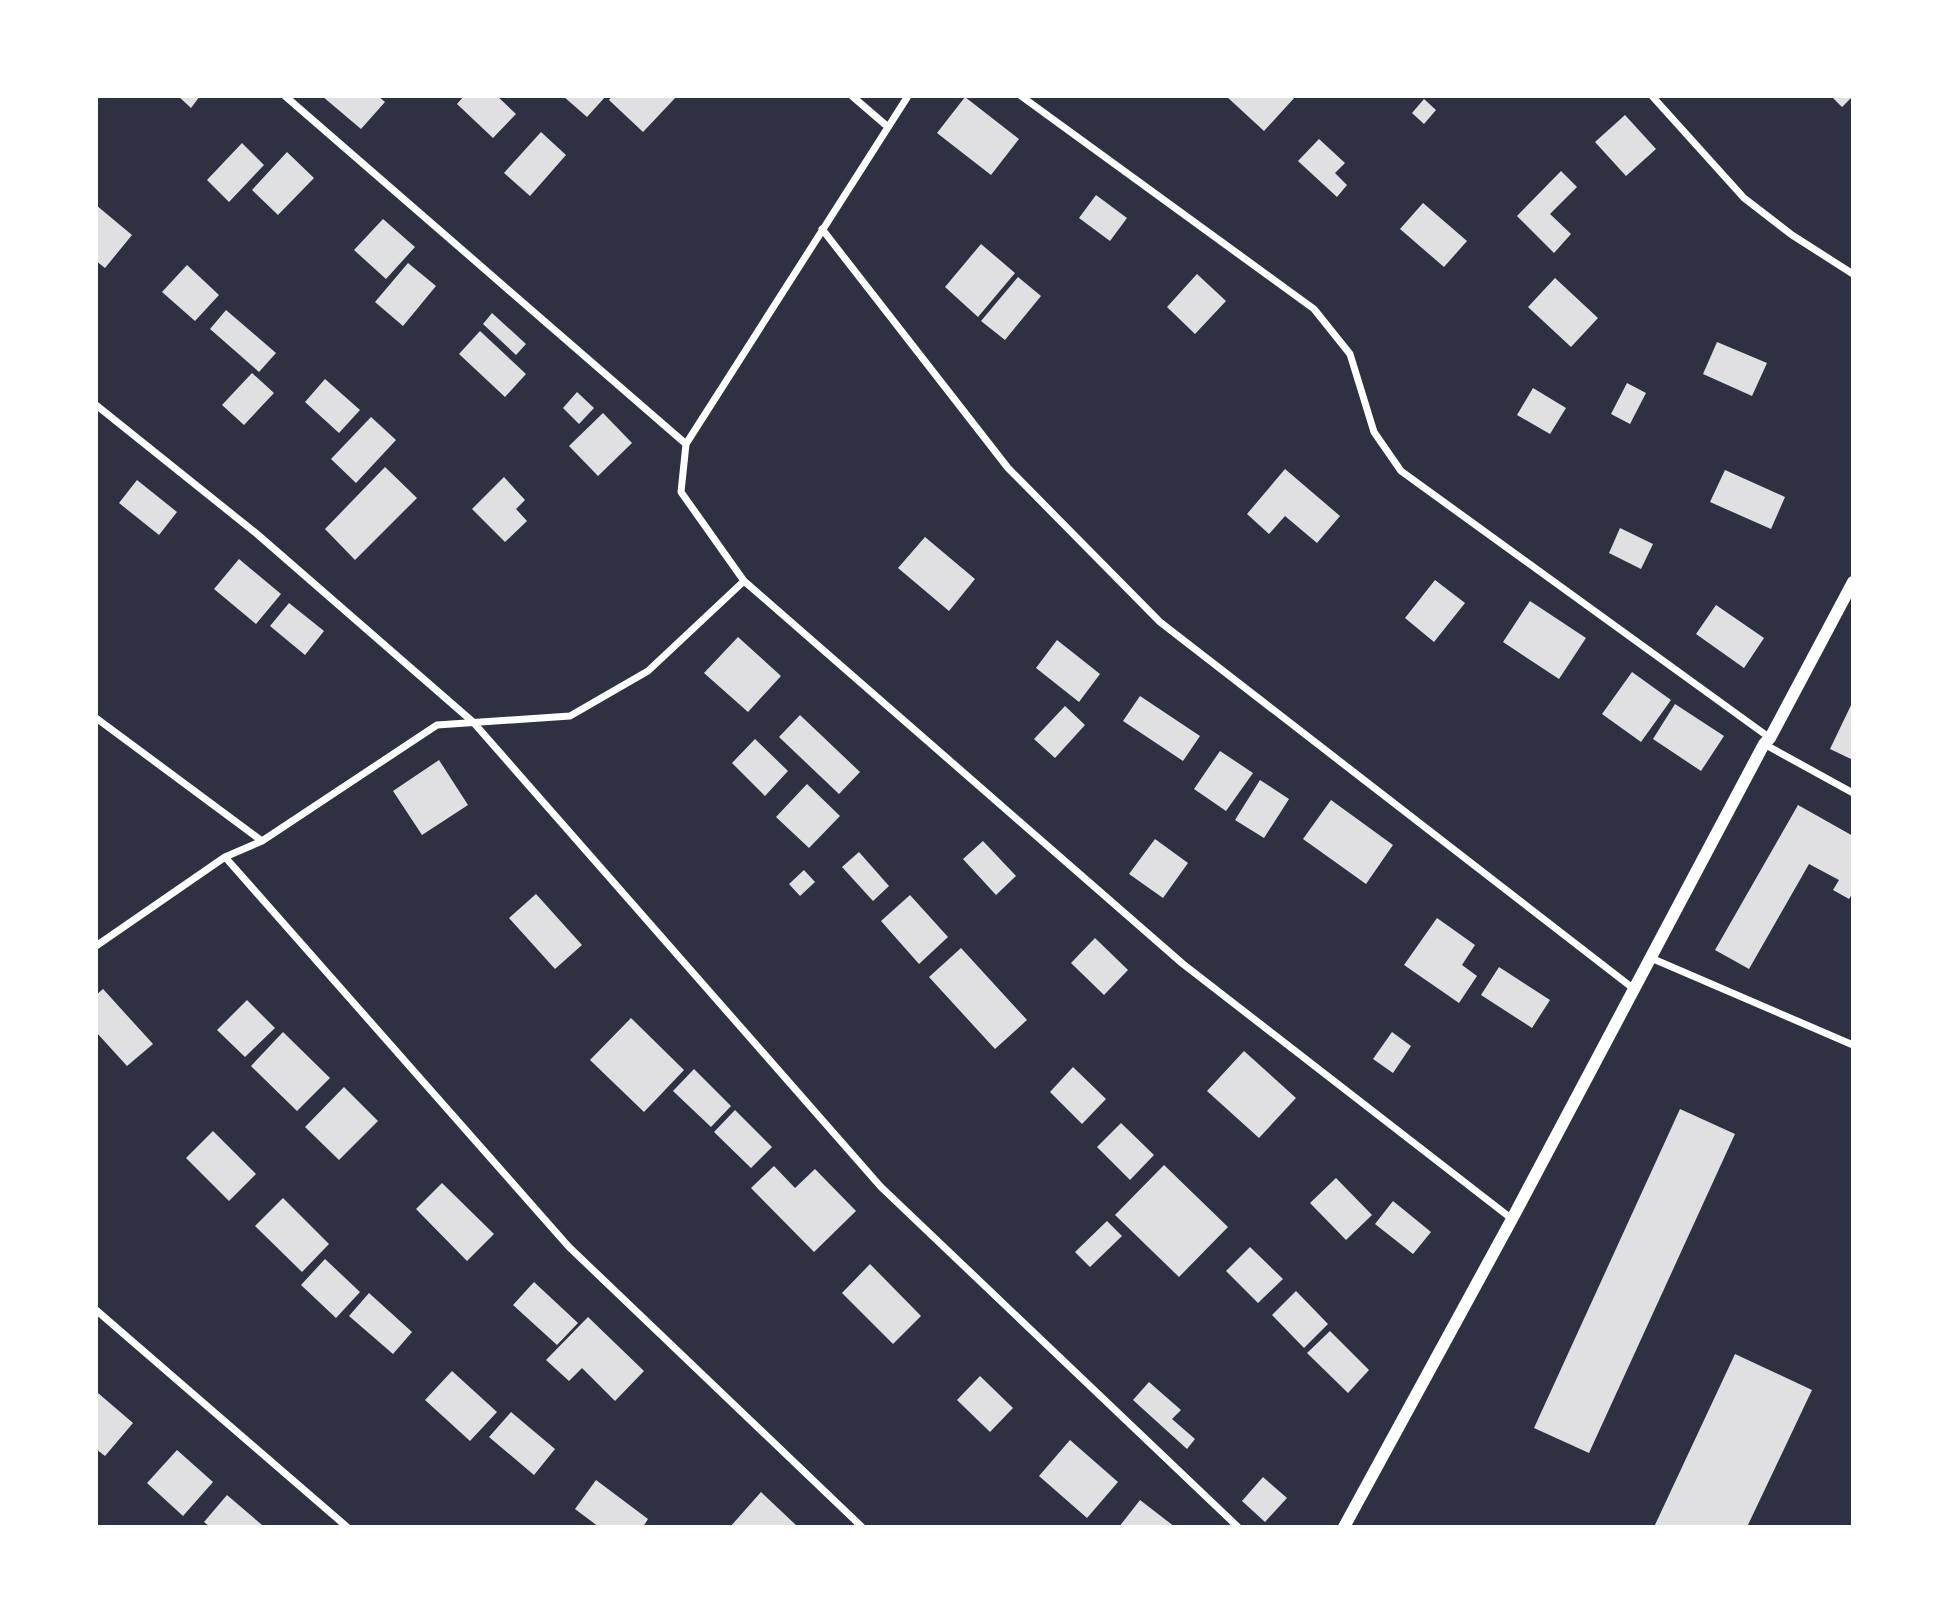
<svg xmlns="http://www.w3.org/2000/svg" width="1949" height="1623" font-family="'Source Sans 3',sans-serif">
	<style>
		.building { fill: #e0e0e3 }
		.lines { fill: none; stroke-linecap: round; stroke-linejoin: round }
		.minor { stroke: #fff; stroke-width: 7 }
		.tertiary { stroke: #fff; stroke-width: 12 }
	</style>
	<rect width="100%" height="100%" fill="#2d3142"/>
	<path class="building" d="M178,96H200L191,108Z
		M322,96H378L385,102L361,129Z
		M464,96H497L516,114L493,138L457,104Z
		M563,96H606L587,117Z
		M612,96H677L643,132L609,100Z
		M1226,96H1296L1264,131Z
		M1831,96H1853L1842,107Z
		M965,97L1019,139L991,175L937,133Z
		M1424,99L1436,110L1424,124L1412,113Z
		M1625,115L1656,149L1626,176L1595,142Z
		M541,132L566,155L530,196L504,173Z
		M1319,139L1345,163L1335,173L1347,185L1337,197L1298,161Z
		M242,143L264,165L229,202L207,180Z
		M287,152L314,178L278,215L252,190Z
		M1561,171L1577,187L1550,214L1571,234L1554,253L1517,216Z
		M1096,195L1127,218L1110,241L1079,218Z
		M1423,203L1467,241L1444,267L1400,229Z
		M96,205L132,235L105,268L96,261Z
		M383,219L415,247L386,279L354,250Z
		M981,244L1015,273L978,317L945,287Z
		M408,263L436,286L403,326L375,302Z
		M187,265L219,295L195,321L162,292Z
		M1197,274L1226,301L1195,334L1167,307Z
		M1018,277L1041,296L1005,340L981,321Z
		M1555,278L1598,318L1571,347L1528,307Z
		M226,310L276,353L259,372L210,329Z
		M492,313L526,344L516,355L483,324Z
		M480,331L526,374L505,397L459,354Z
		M1717,342L1767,363L1752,396L1703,374Z
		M252,373L274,393L244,425L222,405Z
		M325,379L360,410L339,433L305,402Z
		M1627,383L1646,393L1630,424L1611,414Z
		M1533,388L1566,408L1550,434L1517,415Z
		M577,392L594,408L579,424L563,408Z
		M603,413L632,443L598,476L569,446Z
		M371,417L396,440L356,483L331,459Z
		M385,467L417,498L355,560L325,529Z
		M1285,469L1340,516L1317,543L1285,516L1269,534L1247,514Z
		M1725,470L1785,497L1771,529L1710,502Z
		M504,477L525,500L516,509L527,521L505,542L472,509Z
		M137,480L177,512L159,535L119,503Z
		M1620,528L1653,544L1641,569L1609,553Z
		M925,537L975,579L949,611L898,568Z
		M239,559L281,594L256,624L214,589Z
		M1435,580L1465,603L1434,642L1405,618Z
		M1530,601L1586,638L1559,679L1503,642Z
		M289,603L324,631L305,655L270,626Z
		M1716,605L1764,638L1744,668L1696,634Z
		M738,637L781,676L748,712L704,673Z
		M1057,640L1100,674L1079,702L1036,668Z
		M1632,672L1671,700L1641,742L1602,714Z
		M1140,696L1200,736L1183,761L1123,721Z
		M1853,701V760L1830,749Z
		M1675,704L1724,736L1701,771L1653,739Z
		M1065,706L1085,725L1055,758L1034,739Z
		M800,715L860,772L839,794L779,737Z
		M755,739L788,771L765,796L732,763Z
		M1220,751L1253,773L1226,811L1194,789Z
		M439,760L468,805L422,835L393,791Z
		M1260,780L1289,799L1264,838L1235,820Z
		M807,784L840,816L809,848L776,817Z
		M1331,800L1393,845L1366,884L1303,839Z
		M1798,805L1853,836V892L1849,899L1833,890L1839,880L1809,864L1749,969L1715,950Z
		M1155,839L1188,863L1163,898L1129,874Z
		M983,841L1016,876L996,895L963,859Z
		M859,852L889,886L873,901L842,867Z
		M804,870L815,882L800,896L789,884Z
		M536,894L582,945L555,969L509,918Z
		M910,895L948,937L919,964L881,921Z
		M1437,918L1475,945L1462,965L1477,976L1459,1003L1404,965Z
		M1095,938L1128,970L1104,995L1071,963Z
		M961,948L1027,1020L995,1049L929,977Z
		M1499,967L1550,1000L1532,1028L1481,995Z
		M103,989L153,1044L127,1066L96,1032V995Z
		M247,1000L275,1028L245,1057L217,1030Z
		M631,1018L684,1070L644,1112L590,1060Z
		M283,1032L330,1078L297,1111L251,1066Z
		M1392,1032L1411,1046L1393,1073L1373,1059Z
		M1244,1051L1296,1098L1259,1138L1207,1091Z
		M1073,1067L1106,1099L1082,1124L1050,1092Z
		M694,1069L731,1106L711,1127L673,1091Z
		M344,1087L378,1121L339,1160L305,1127Z
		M1680,1109L1735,1134L1589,1453L1534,1428Z
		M735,1110L772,1147L751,1168L714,1132Z
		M1121,1123L1154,1155L1130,1180L1097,1147Z
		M213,1131L256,1174L229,1201L186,1158Z
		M1164,1165L1228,1227L1179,1277L1115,1215Z
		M774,1166L795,1188L815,1169L856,1211L814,1252L751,1188Z
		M1336,1178L1372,1215L1346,1240L1310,1203Z
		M442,1183L494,1234L467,1261L416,1209Z
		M283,1198L329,1244L302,1272L255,1226Z
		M1393,1201L1431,1232L1413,1254L1375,1224Z
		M1107,1221L1122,1236L1090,1267L1075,1252Z
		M1250,1247L1283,1279L1258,1303L1226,1271Z
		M325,1259L360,1292L336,1318L301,1285Z
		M870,1264L921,1316L893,1344L842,1293Z
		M534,1282L578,1323L557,1345L513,1305Z
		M1296,1291L1328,1324L1304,1348L1272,1315Z
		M369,1293L412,1332L393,1354L349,1316Z
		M588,1317L644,1371L615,1401L582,1368L569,1381L546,1360Z
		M1330,1331L1369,1370L1348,1393L1307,1353Z
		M1735,1354L1812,1390L1747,1527H1654Z
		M452,1371L497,1412L470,1441L425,1400Z
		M980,1376L1013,1408L990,1432L957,1400Z
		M1149,1382L1181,1410L1172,1419L1195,1439L1187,1449L1133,1400Z
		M98,1393L133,1423L105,1456L96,1449V1395Z
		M511,1412L555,1449L534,1475L489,1437Z
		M1070,1440L1118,1482L1087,1518L1039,1476Z
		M177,1450L213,1482L183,1516L147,1483Z
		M1263,1477L1287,1498L1265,1522L1242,1501Z
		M596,1480L648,1519L643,1527H599L575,1509Z
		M761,1492L798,1527H730Z
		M227,1495L262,1525L260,1527H210L204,1522Z
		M1140,1500L1175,1527H1119Z"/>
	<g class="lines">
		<path class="minor" d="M285,96L686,444
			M852,96L888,127
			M1021,96L1314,309L1350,354L1374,432L1401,471L1770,738
			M1652,96L1744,198L1792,235L1853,274
			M822,229L1008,468L1160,622L1634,989
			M96,405L257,534L473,722L881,1187L1238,1527
			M744,581L1183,964L1512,1219
			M96,718L262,841
			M1764,744L1853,793
			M225,857L569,1247L862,1527
			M96,946L225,857L262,841L437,725L570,716L648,671L744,581L681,492L686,444L908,96
			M1651,958L1853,1045
			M96,1310L347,1527"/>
		<path class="tertiary" d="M1344,1527L1512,1219L1764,744L1770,738L1853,582"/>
	</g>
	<rect width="1949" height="1623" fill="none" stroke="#ffffff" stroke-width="196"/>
</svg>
